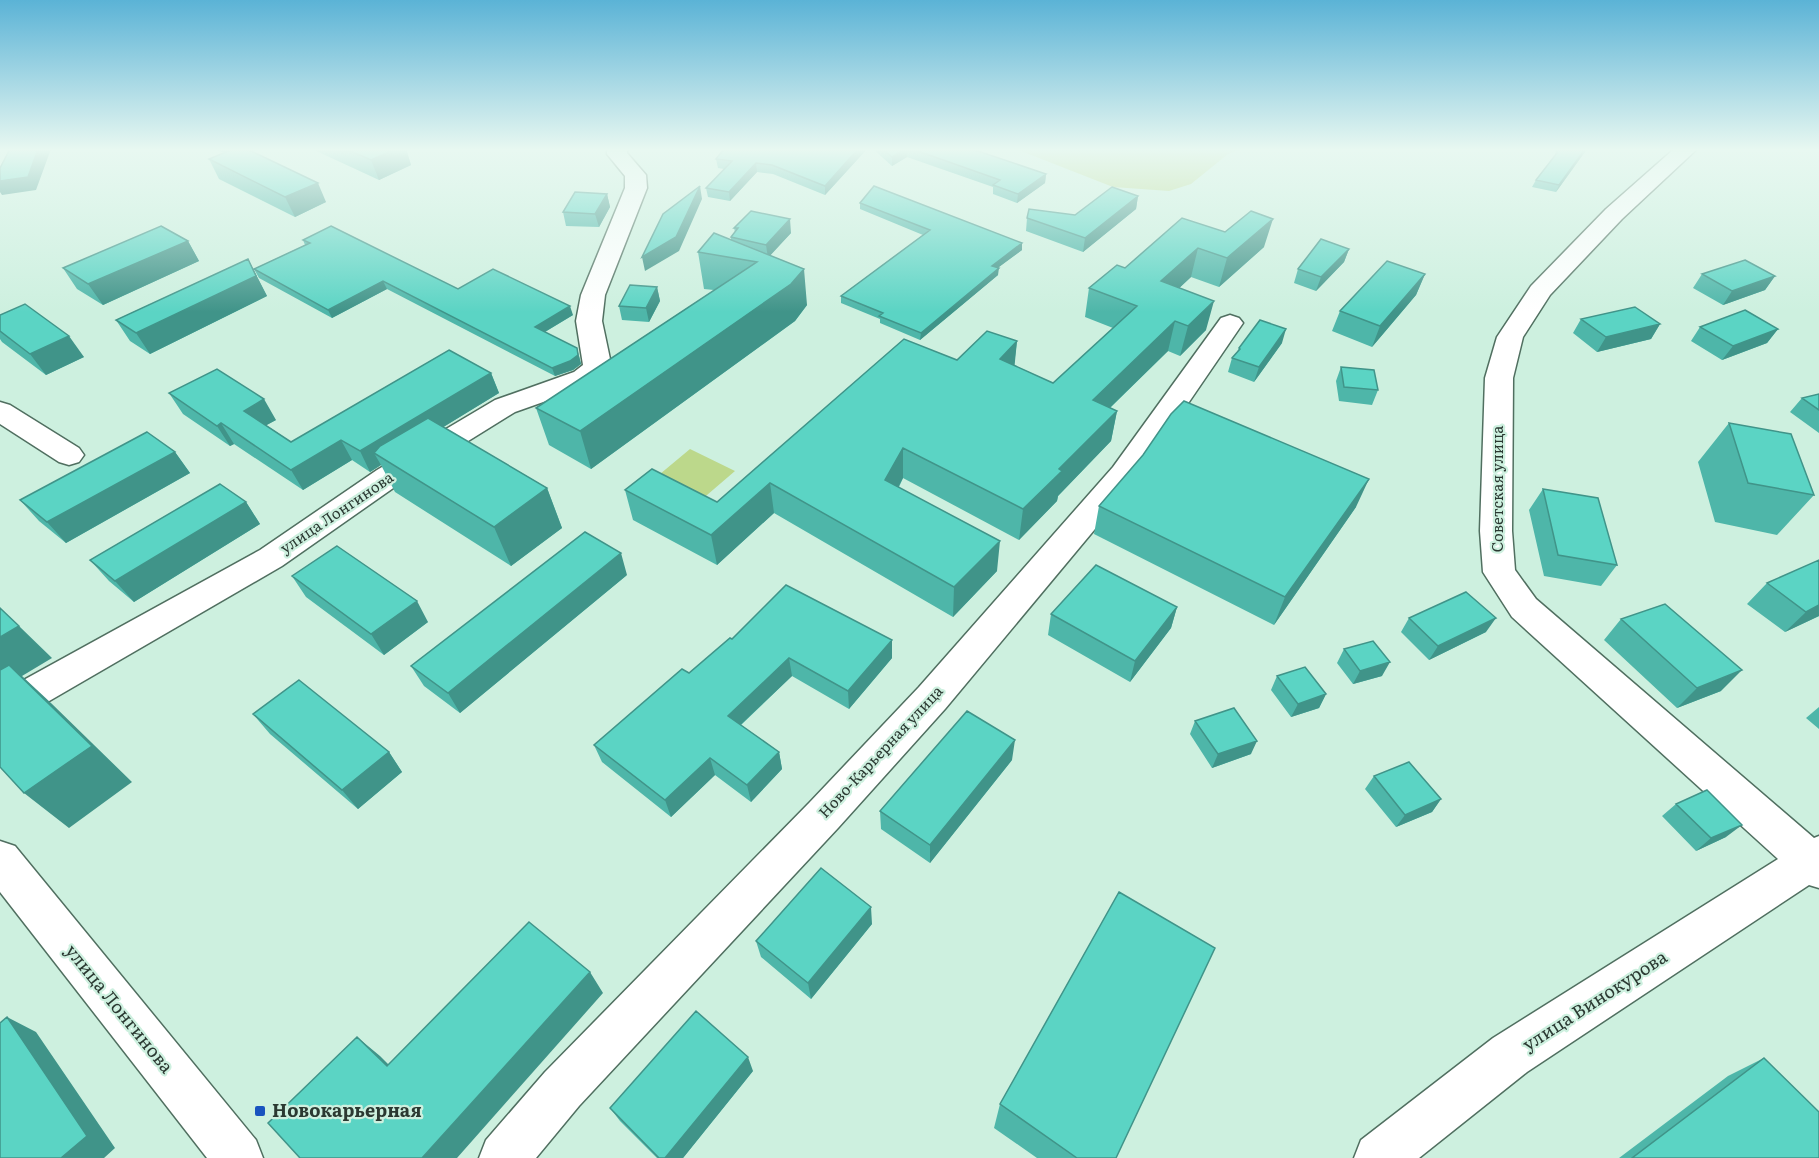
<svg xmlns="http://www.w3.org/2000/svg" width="1819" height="1158" font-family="Literata,serif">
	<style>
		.green { fill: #bcd88b }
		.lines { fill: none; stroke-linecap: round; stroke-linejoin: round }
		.minor-casing { stroke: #506f60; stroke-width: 3 }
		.minor { fill: #fff; fill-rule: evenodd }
		.wall { fill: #4eb6a9 }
		.shaded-wall { fill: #409489 }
		.building { fill: #5bd4c4; stroke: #409489; stroke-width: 1.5 }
		.poi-dot { fill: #1853bf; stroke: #cdf0df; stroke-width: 2 }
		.labels { text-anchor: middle; stroke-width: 4.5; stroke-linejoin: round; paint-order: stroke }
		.street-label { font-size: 15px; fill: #2b3932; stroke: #cdf0df }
		.near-street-label { font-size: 18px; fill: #2b3932; stroke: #cdf0df }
		.near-poi-label { font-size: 18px; font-weight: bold; fill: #2b3932; stroke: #cdf0df; text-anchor: start }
	</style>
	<rect width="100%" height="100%" fill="#cdf0df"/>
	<path class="green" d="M1016,149H1241L1228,154L1191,184L1169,191L1113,187Z
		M690,449L735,471L700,501L654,479Z"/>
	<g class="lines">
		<defs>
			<path id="minor" d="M607,149H627V153L646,175L647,188L605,295L602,321L610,359L609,368L594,384L515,412L399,484L282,566L13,722L0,726V693L260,550L377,470L495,400L574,372L583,365L576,321L581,295L625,188V176L607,154Z
				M1674,149H1697L1622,219L1550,295L1523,337L1513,378L1512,531L1515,570L1536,599L1814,838L1819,836V888L1809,885L1527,1072L1419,1158H1354L1361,1140L1493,1038L1778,859L1512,617L1483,572L1480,531L1485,378L1497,337L1531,286L1606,209Z
				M1230,315L1239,318L1243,323L1135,481L945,709L838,828L579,1106L536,1158H479L486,1140L545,1072L810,802L919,687L1113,467L1221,318Z
				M0,402L10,405L79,448L84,455L79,462L69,465L59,462L0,424Z
				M0,841L15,846L256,1140L263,1158H207L0,892Z"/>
		</defs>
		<use href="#minor" class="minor-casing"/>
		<use href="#minor" class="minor"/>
	</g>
	<path class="wall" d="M215,149H257L252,151L326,202L295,217L219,179L209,159L224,153Z
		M312,149H406L411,165L379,180Z
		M724,149H867L825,195L773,174L757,172L730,201L708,197L706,188L724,169L718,168L716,159Z
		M873,149H972L1046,174L1045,183L1017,203L993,194V187L907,157L892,166Z
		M1556,149H1587L1556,192L1532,187L1536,180L1555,156Z
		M607,194L610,207L599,227L566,226L563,212Z
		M1138,196L1136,209L1083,252L1026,231L1027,218L1075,215Z
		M860,203L1022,250L997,268L998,275L920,340L880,323V319L841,303V296L923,235L860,209Z
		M1182,218L1264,247L1219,287L1191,277L1179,288L1206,330L1180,356L1168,351L1110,408L1117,411L1111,441L1058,496L1057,501L1019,540L903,478L899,487L997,571L953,617L774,513L717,565L633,520L625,490L717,502L957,360L1017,341L1014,365L1053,383L1113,328L1085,317L1089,288L1125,268Z
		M734,228L791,233L770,255L807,305L795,321L591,469L549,445L536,408L714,290L704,289L698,252L731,240V237L735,232Z
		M303,240L458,289L573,315L545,332L579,356L581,364L573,370L555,376L387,289L332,318L259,278L254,269L305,245Z
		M188,241L199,261L103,305L77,289L63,268Z
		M1349,249L1344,262L1316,291L1294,283L1298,269Z
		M248,259L267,296L150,354L130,341L116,320Z
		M1425,274L1416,295L1372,347L1332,331L1340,311Z
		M1702,274L1775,276L1765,290L1723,305L1693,288Z
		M657,287L660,301L649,322L622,320L619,306Z
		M0,315L84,357L46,375L2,342L0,339Z
		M1581,319L1660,324L1651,339L1597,352L1573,333Z
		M1700,327L1778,329L1767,343L1722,360L1691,341Z
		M1282,343L1254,382L1228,372L1232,358L1237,352L1239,348Z
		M1341,367L1378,390L1372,405L1339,401L1336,381Z
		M491,373L499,393L443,427L547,488L562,528L511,566L395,492L381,465L370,472L352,460L303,490L234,444L230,446L183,414L169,393L276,420L266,425L291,442Z
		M1819,394V433L1790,412L1802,398Z
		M1729,423L1814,495L1777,535L1715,522L1698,462Z
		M175,452L190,473L66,543L39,521L20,500Z
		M1543,489L1617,565L1601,586L1544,576L1529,510Z
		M246,502L260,524L134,602L109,581L90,560Z
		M1099,506L1356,507L1274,625L1094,534Z
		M1819,560V616L1785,632L1747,604L1767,583Z
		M627,575L460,713L424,686L411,666Z
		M292,576L428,622L384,655L306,597Z
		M1177,607L1171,628L1130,682L1048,635L1051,614Z
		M1409,618L1486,632L1429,660L1401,632Z
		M1621,619L1721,691L1677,708L1604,640Z
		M732,639L892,640V658L849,709L792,676L741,725L779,752L782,769L751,802L715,775L671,817L602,762L594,745L689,673Z
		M1344,649L1382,676L1353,684L1337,663Z
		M1277,676L1326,694L1319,708L1291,717L1271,690Z
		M1819,707V729L1806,718Z
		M253,714L389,752L402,772L358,809L270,734Z
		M1195,721L1251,754L1212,768L1190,734Z
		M1012,760L930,863L881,829L880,811Z
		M1374,776L1441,799L1432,812L1396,827L1365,789Z
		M1676,804L1726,837L1696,851L1662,816Z
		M872,924L811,999L761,957L756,941Z
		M1764,1058L1819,1158H1619L1728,1076Z
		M753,1071L683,1158H657L620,1121L610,1108Z
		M1000,1104L1116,1158H1037L994,1128Z"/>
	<path class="shaded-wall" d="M38,149H51L36,190L2,195L0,192V181Z
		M396,149H406L411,165L379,180L371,160Z
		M858,149H867L825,195V186Z
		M905,149H907V157L892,166V157Z
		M1585,149H1587L1556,192L1559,185Z
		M756,163L757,172L730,201L729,192Z
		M1046,174L1045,183L1017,203L1018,194Z
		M318,183L326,202L295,217L285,197Z
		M700,186L702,199L679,251L645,271L642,257Z
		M607,194L610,207L599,227L595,214Z
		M1138,196L1136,209L1083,252L1085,238Z
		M790,219L791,233L768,258L766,245Z
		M1273,219L1264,247L1219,287L1227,258Z
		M188,241L199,261L103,305L88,284Z
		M1022,243V250L991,273L992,266Z
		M1198,248L1191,277L1155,311L1161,281Z
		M1349,249L1344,262L1316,291L1321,277Z
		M248,259L267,296L150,354L136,333Z
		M999,268L998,275L920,340L921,333Z
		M804,269L807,305L795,321L591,469L580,431Z
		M1425,274L1416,295L1372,347L1380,326Z
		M1775,276L1765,290L1723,305L1732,291Z
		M383,281L387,289L332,318L328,310Z
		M657,287L660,301L649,322L646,308Z
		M1214,301L1206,330L1180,356L1188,326Z
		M570,306L573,315L538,336L535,327Z
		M1175,321L1168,351L1087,430L1093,400Z
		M1660,324L1651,339L1597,352L1606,337Z
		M1286,329L1282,343L1254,382L1259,367Z
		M1778,329L1767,343L1722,360L1733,346Z
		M69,336L84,357L46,375L30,354Z
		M1017,341L1014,371L1000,359Z
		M577,348L581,364L573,370L555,376L552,368Z
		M491,373L499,393L388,461L374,453L381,465L370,472L360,451Z
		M264,399L276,420L256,431L244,411Z
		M1117,411L1111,441L1058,496L1057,501L1019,540L1023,509L1059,469Z
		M221,423L234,444L230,446L217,426Z
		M341,440L352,460L303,490L291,470Z
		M903,448V478L886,510L885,480Z
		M175,452L190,473L66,543L47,522Z
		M1369,479L1356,507L1274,625L1285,597Z
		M770,483L774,513L717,565L711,535Z
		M547,488L562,528L511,566L494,527Z
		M246,502L260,524L134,602L115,581Z
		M1000,541L997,571L953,617L954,587Z
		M621,553L627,575L460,713L448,693Z
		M417,601L428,622L384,655L371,634Z
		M1819,605V616L1785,632L1806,612Z
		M1177,607L1171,628L1130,682L1135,661Z
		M1496,618L1486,632L1429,660L1438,646Z
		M19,626L52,658L22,676L51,703L132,782L69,828L24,793L0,690V637Z
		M892,640V658L849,709L848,691Z
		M789,658L792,676L732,733L728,716Z
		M1390,662L1382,676L1353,684L1360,671Z
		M1742,670L1721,691L1677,708L1697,688Z
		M1326,694L1319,708L1291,717L1298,704Z
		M1015,740L1012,760L930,863V845Z
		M1257,741L1251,754L1212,768L1218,754Z
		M389,752L402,772L358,809L342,790Z
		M779,752L782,769L751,802L747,785Z
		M710,758L715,775L671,817L665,800Z
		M1441,799L1432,812L1396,827L1405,815Z
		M1742,825L1726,837L1696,851L1711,838Z
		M871,907L872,924L811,999L808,983Z
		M590,972L603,993L457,1158H422Z
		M7,1017L36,1032L115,1148L104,1158H61Z
		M357,1037L380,1056L409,1085L387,1066Z
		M748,1057L753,1071L683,1158H665Z"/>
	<path class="building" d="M10,149H38L28,177L0,181V168Z
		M233,149H247L318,183L285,197L209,159Z
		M346,149H396L371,160Z
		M724,149H858L825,186L772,165L756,163L729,192L706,188L732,161L716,159Z
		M883,149H905L892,157Z
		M912,149H972L1046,174L1018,194L993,185L1000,180Z
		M1558,149H1585L1559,185L1536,180L1557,153Z
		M700,186L676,237L642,257L663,214Z
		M874,186L1022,243L992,266L999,268L921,333L879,316L883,313L841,296L930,230L860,203Z
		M1112,187L1138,196L1085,238L1027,218L1029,209L1075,215Z
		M575,192L607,194L595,214L563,212Z
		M751,211L790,219L766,245L731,237L738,228H734Z
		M1251,211L1273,219L1227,258L1198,248L1161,281L1214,301L1188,326L1175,321L1093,400L1117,411L1059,469L1062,471L1023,509L903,448L885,480L1000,541L954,587L770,483L711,535L625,490L652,469L717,502L904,339L957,360L987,331L1017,341L1000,359L1053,383L1137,306L1089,288L1117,265L1125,268L1182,218L1225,232Z
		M161,226L188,241L88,284L63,268Z
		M331,226L458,289L493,269L570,306L535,327L577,348L578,355L570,361L552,368L383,281L328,310L254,269L310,243L303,240Z
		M714,233L804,269L791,284L580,431L536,408L757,262L698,252Z
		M1321,239L1349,249L1321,277L1298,269Z
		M248,259L256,276L136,333L116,320Z
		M1745,260L1775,276L1732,291L1702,274Z
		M1387,261L1425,274L1380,326L1340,311Z
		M630,285L657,287L646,308L619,306Z
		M25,304L69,336L30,354L0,331V315Z
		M1635,307L1660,324L1606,337L1581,319Z
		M1745,310L1778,329L1733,346L1700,327Z
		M1260,320L1286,329L1259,367L1232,358L1240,349L1239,348Z
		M449,350L491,373L360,451L341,440L291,470L221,423L217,426L169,393L217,369L264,399L244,411L291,442Z
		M1341,367L1374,370L1378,390L1344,387Z
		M1819,394V410L1802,398Z
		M1184,401L1369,479L1285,597L1099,506L1143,455L1171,414Z
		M428,418L547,488L494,527L374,453L380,446Z
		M1729,423L1791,434L1814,495L1748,483Z
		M147,432L175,452L47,522L20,500Z
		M220,484L246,502L115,581L90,560Z
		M1543,489L1598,498L1617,565L1558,555Z
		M585,532L621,553L448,693L411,666Z
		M337,546L417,601L371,634L292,576Z
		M1819,560V605L1806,612L1767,583Z
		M1096,565L1177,607L1135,661L1051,614Z
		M786,585L892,640L848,691L789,658L728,716L779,752L747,785L710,758L665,800L594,745L682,669L689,673L730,638L732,639Z
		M1466,592L1496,618L1438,646L1409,618Z
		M1665,604L1742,670L1697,688L1621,619Z
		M0,608L19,626L0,637Z
		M1373,641L1390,662L1360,671L1344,649Z
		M9,665L92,746L24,793L0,767V670Z
		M1305,667L1326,694L1298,704L1277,676Z
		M299,680L389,752L342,790L253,714Z
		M1234,708L1257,741L1218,754L1195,721Z
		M967,711L1015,740L930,845L880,811Z
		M1409,762L1441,799L1405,815L1374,776Z
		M1707,790L1742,825L1711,838L1676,804Z
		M821,868L871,907L808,983L756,941Z
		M1119,892L1215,948L1116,1158H1077L1000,1104Z
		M529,922L590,972L422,1158H300L268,1123L357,1037L387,1066Z
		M696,1011L748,1057L665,1158H659L610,1108Z
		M7,1017L87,1136L61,1158H0V1023Z
		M1764,1058L1819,1112V1158H1632Z"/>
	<linearGradient id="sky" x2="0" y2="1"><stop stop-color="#5bb3d6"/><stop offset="0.48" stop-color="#e8f8f1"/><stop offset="1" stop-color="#e8f8f1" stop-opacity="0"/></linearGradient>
	<rect width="1819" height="312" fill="url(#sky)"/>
	<rect class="poi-dot" x="254" y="1105" width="12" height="12" rx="3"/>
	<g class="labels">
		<g class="street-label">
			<text transform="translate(1498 489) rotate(-90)" y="5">Советская улица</text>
			<text transform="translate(337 513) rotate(-34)" y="5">улица Лонгинова</text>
			<text transform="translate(881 752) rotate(-47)" y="5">Ново-Карьерная улица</text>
		</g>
		<g class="near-street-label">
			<text transform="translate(1595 1001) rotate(-33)" y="6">улица Винокурова</text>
			<text transform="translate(119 1009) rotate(51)" y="6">улица Лонгинова</text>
		</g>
		<g class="near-poi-label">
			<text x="272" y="1117">Новокарьерная</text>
		</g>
	</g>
</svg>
